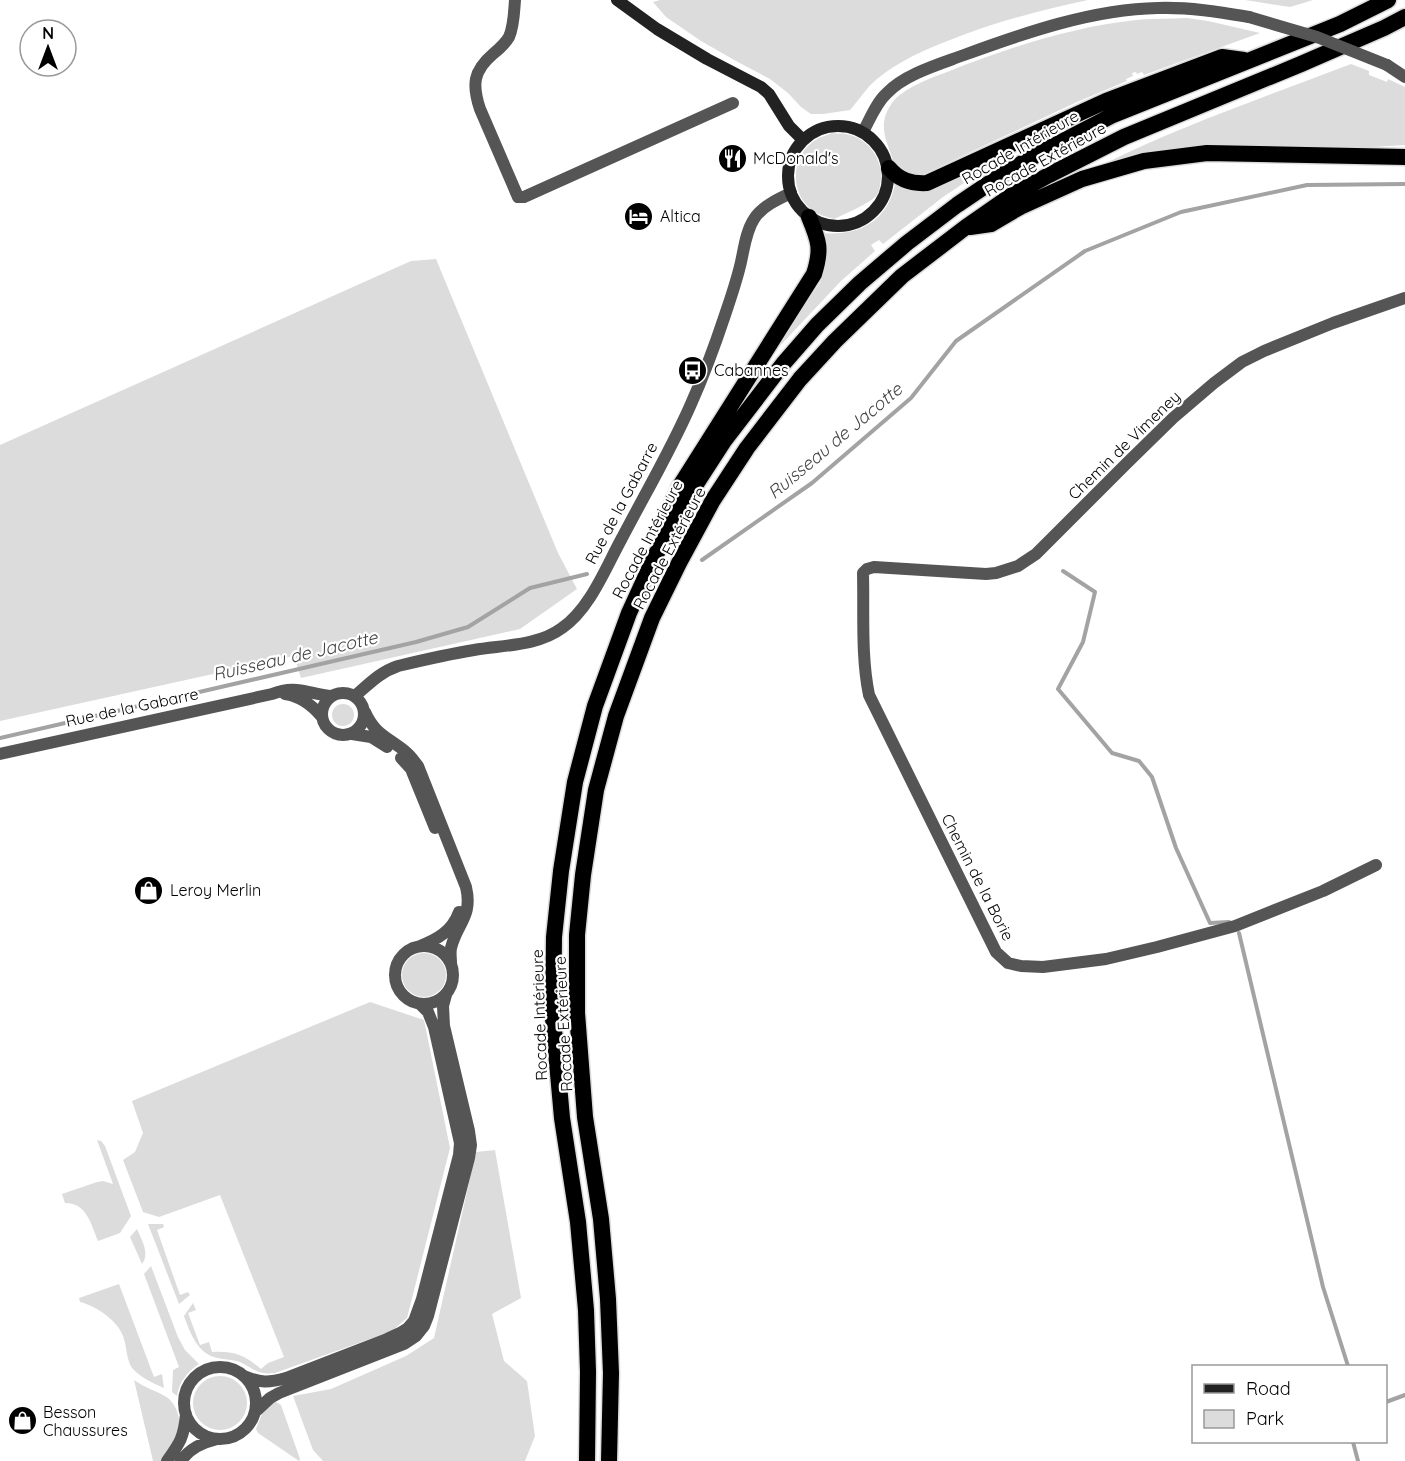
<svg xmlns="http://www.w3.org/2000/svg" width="1405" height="1461" font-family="Quicksand,sans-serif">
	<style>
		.green { fill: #dcdcdc }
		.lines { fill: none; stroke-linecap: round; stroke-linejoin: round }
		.stream { stroke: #a3a3a3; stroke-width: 4 }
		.trunk-casing { stroke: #dbdbdb; stroke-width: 19 }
		.minor { stroke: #555; stroke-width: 12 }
		.tertiary { stroke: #555; stroke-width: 12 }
		.secondary { stroke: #222; stroke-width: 12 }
		.trunk { stroke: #000; stroke-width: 16 }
		.tertiary-bridge { stroke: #555; stroke-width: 12 }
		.labels { text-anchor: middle; stroke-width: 4.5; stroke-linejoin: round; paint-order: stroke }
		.street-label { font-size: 16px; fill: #000; stroke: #fff }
		.poi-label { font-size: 16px; fill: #000; stroke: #fff; text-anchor: start }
		.water-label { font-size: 18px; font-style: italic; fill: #444; stroke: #fff }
	</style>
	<rect width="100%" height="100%" fill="#fff"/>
	<path class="green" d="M660,0H1088C1041,10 995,22 950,40C924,50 899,61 877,79C867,87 859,100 850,110L823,114H811L801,107L788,93L770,79L736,61L701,41L666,17L653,2Z
		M1245,0H1313L1290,7Z
		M1187,18L1208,21L1260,33L1144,75L1142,72L1137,74L1136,72L1132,73L1133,76L1126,79L1127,81L1077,102L924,174L917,176L895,167C889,144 875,127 892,103C903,88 931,78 947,72C1008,48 1071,27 1136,20C1153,18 1170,19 1187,18Z
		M1351,64L1369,71V75L1387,82L1388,79L1405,87V145L1341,149L1253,145L1207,146L1102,165C1182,125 1268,96 1351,64Z
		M832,133C837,134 842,133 846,134C867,138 882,157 881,178C880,184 880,192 876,196C869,204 844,214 834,219C827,217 819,215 812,210C788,192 791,152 819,138C823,136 828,135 832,133Z
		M1003,157L943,197L883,244L879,240L871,245L875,251L841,281L776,350L771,353L820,283C828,265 825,252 821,233C858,236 886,223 895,185L906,189Z
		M436,259L558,553L577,589L520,629L301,678L294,656L0,721V445L411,261Z
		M332 715a11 11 0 1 1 22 0a11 11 0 1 1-22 0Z
		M402 975a22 22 0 1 1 44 0a22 22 0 1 1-44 0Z
		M370,1002L424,1020L450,1148L407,1318L392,1331L275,1373C258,1375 254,1369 240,1362C232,1359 225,1360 217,1358C198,1354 190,1333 184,1316L193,1303L196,1310L188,1313L200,1345L209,1342L212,1352C235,1351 244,1355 261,1369L268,1363L284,1357L220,1195L159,1217L143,1212L123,1160L135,1152L143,1133L132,1101Z
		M97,1140L101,1141L105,1146L131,1216L120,1233L98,1241C91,1224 87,1203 65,1203L62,1194L97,1182L103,1181L113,1184Z
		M495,1150L521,1298L492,1314L504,1361L527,1381L535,1436L525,1461H323L313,1450L293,1396L331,1389L406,1356L434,1338L476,1152Z
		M148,1224H163L164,1227L157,1230L180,1295L188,1292L190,1295L179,1304Z
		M137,1229C142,1241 150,1253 142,1264L130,1237Z
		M151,1266L178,1337L185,1350L199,1364C188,1371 179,1382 177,1396L172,1392L173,1370L179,1367L144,1274Z
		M119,1284L154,1377L162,1374L164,1388C152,1383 140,1377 132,1368C126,1359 127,1346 123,1336C117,1320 96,1306 80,1302L79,1298Z
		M193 1403a27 27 0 1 1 54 0a27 27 0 1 1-54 0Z
		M134,1380C145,1388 157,1391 168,1398C178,1406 183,1426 178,1437C174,1446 167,1453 161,1461H153Z
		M274,1401L281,1405L300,1459L299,1461L258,1433L256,1429L265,1407Z"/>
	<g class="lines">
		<path class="stream" d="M702,560L812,483L911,398L956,341L1085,251L1181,212L1307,185L1405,184
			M1063,571L1095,592L1083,642L1058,689L1112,753L1139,761L1152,777L1176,848L1210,923L1229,922
			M0,738L416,642L468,627L530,588L587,574
			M1239,933L1323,1287L1348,1366
			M1386,1402L1405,1395
			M1353,1442L1358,1461"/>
		<defs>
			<path id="trunk" d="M889,168C899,180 911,184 927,183L1106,101L1222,57L1244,60
				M970,227L991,224L1020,207L1082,179L1144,161L1207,153L1405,157
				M667,514L680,486L814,274C822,249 819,241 809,217
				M587,1461L588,1372L586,1310L578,1222L562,1118L553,1018L554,937L561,871L575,782L595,706L629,613L655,556L691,492L724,441L783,364L817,325L860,283L907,243L957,205L1003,174L1038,154L1113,115L1340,24L1388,0
				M609,1461L611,1373L608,1299L601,1219L585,1117L577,1013V935L583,875L596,790L616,716L652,618L679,563L713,500L747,448L800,379L835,341L902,276L966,227L1012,195L1049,175L1124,137L1301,64L1384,28L1405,17"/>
		</defs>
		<use href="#trunk" class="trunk-casing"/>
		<path class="minor" d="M515,0C514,12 514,26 509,37C505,44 499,49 493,54C473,71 472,85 480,109L518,197H524L733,103
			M322 714a21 21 0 1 1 42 0a21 21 0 1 1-42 0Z
			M285,694C301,696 312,705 322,717
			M355,696C369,684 380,672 398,666C423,660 449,654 474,650C503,645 538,646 562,628C590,609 606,567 622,538C645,494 671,450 691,404C704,375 715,345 725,315C731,297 737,280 741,262C744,249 746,231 754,219C761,207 778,199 791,193
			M365,712C375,735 388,737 406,752C411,756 414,761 418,766L466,887C473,917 457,923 451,948C450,953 451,958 451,963
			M352,734L371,737L387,747
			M0,754L272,694C296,684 308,694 332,696
			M401,758L411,769L435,828
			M1376,865L1323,891L1235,926L1157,947L1106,959L1043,967L1021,966L1008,963L996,952L869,695C861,656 864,614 863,573L867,569L874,567L986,574L996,573L1018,566L1036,554L1127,463L1173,418L1214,383L1242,362L1264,351L1333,323L1405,298
			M395 975a29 29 0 1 1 58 0a29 29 0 1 1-58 0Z
			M420,946C438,939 452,931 459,912
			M184 1403a36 36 0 1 1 72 0a36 36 0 1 1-72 0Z
			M244,1376C261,1383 268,1383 286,1378L387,1339L400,1333L408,1328L414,1321L422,1299L459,1155L460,1143L434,1027L428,1012L420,1004
			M255,1412L270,1398L279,1393L404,1344L416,1336L424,1326L428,1316L469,1158L471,1145L469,1131L444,1026L443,1006L446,995
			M167,1461C180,1443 184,1437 186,1414
			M181,1461C190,1448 202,1443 217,1439"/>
		<path class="tertiary" d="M1387,65L1405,77
			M863,132C870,119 876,103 887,93C905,74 940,64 964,55C1024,33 1093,9 1158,8C1189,7 1219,12 1249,17"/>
		<path class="secondary" d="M617,0L657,29L707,59L761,87L769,94L789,126L803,140
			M788 176a50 50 0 1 1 100 0a50 50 0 1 1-100 0Z"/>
		<use href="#trunk" class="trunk"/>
		<path class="tertiary-bridge" d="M1249,17L1317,37L1387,65"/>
	</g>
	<defs>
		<symbol id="restaurant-disc" viewBox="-11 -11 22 22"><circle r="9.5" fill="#000" stroke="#fff"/><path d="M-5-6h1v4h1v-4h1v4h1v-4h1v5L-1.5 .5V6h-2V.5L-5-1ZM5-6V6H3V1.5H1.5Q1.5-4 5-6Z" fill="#fff"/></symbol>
		<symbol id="hotel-disc" viewBox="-11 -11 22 22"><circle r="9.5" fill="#000" stroke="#fff"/><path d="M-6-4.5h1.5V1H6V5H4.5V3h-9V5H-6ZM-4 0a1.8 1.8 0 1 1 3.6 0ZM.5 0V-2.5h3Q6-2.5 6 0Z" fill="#fff"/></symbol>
		<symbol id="bus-disc" viewBox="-11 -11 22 22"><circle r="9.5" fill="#000" stroke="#fff"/><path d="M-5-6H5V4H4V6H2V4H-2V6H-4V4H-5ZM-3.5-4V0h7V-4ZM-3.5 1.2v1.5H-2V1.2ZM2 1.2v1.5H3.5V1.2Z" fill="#fff"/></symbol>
		<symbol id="shop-disc" viewBox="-11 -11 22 22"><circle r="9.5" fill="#000" stroke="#fff"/><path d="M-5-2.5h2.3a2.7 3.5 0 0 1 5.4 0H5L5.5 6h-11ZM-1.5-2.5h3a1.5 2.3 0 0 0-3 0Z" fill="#fff"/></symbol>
	</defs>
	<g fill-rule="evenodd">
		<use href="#restaurant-disc" x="716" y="142" width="33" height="33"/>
		<use href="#hotel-disc" x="622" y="200" width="33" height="33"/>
		<use href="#bus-disc" x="676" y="354" width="33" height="33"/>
		<use href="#shop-disc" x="132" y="874" width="33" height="33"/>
		<use href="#shop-disc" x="6" y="1404" width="33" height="33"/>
	</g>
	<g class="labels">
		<g class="street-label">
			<text transform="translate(1020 147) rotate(-30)" y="6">Rocade Intérieure</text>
			<text transform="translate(1045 159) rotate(-29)" y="6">Rocade Extérieure</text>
			<text transform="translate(1124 445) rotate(-44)" y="6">Chemin de Vimeney</text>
			<text transform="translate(621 503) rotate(-62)" y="6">Rue de la Gabarre</text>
			<text transform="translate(647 539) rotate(-62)" y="6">Rocade Intérieure</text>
			<text transform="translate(669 548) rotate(-62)" y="6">Rocade Extérieure</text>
			<text transform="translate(132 707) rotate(-12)" y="6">Rue de la Gabarre</text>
			<text transform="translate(978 877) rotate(63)" y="6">Chemin de la Borie</text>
			<text transform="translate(539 1015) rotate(-92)" y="6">Rocade Intérieure</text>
			<text transform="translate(563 1024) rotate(-93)" y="6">Rocade Extérieure</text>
		</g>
		<g class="poi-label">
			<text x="753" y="164">McDonald's</text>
			<text x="660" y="222">Altica</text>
			<text x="714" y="376">Cabannes</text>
			<text x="170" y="896">Leroy Merlin</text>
			<text x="43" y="1418">Besson<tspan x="43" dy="18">Chaussures</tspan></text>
		</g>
		<g class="water-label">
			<text transform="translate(835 441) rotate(-40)" y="6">Ruisseau de Jacotte</text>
			<text transform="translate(295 656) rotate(-13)" y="6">Ruisseau de Jacotte</text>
		</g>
	</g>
	<rect x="1192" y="1365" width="195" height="78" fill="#ffffff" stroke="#999999" stroke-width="1.5"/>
	<rect x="1204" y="1384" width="30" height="9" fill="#222222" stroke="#999999" stroke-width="1.5"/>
	<text x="1246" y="1395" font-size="18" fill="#000000">Road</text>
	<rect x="1204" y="1410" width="30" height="18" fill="#dcdcdc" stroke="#999999" stroke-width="1.5"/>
	<text x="1246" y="1425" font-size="18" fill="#000000">Park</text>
	<g transform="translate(48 48)"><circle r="28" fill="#ffffff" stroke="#999999" stroke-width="1.5"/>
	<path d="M0-4.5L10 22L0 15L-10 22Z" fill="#000000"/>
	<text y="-9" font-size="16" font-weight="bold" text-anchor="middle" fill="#000000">N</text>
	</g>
</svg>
